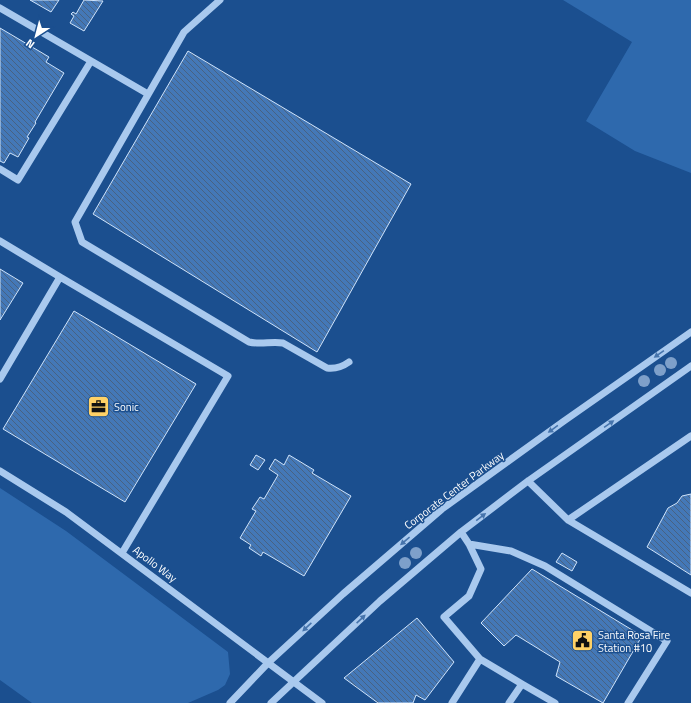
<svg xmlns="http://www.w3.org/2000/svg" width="691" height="703" font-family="'Titillium Web',sans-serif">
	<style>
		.green { fill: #2e69ad }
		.building { fill: url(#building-back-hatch); stroke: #cfe3fa }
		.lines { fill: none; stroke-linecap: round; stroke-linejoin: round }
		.minor { stroke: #a9c9ee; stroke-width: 7 }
		.tree { fill: #7ea0ca }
		.oneway { fill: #4674ac }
		.labels { text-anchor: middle; stroke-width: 3; stroke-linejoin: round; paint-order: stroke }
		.poi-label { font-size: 11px; fill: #fff; stroke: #1b4f8f; text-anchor: start }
		.street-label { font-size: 11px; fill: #fff; stroke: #1b4f8f }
	</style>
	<defs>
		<pattern id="building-back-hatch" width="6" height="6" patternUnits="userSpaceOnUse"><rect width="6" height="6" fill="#4478b7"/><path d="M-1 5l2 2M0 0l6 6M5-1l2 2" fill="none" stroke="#486282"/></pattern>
	</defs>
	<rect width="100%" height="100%" fill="#1b4f8f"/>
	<path class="green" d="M563,0H691V173L635,151L586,121L632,42Z
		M0,488L66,531L228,652L230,674L225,685L218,690L188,703H32L0,680Z"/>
	<path class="building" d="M30,0H59L51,12Z
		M84,0L103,1L84,31L70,23L74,16L71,14L73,12L76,14Z
		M0,28L49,57L46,62L64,73L35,122L36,123L27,137L29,138L18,157L10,153L4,163L0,161Z
		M188,51L411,184L317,352L93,214Z
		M0,269L23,283L0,320Z
		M74,311L196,384L125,502L3,429Z
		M256,455L265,460L258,470L250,465Z
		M289,455L314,470L312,473L351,496L304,576L263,552L261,556L249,548L251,545L240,538L256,511L252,509L260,497L264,499L278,475L269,469L275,459L284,465Z
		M691,494V575L647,547L668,508L677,503L682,496Z
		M562,553L577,562L572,571L556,562Z
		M532,569L642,636L603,703L556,676L560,662L516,635L504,646L481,623Z
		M417,618L454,662L425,700L416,695L413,703H378L344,678Z"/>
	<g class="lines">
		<path class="minor" d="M220,0L184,32L75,222L82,242L249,342C261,345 271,341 283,343L327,368C335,369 342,367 349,362
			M0,8L148,94
			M0,169L18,180L91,61
			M0,241L60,277L0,379
			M60,277L228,376L122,553
			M0,471L66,512L322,703
			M528,481L568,520L691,593
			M568,520L691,436
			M469,544L511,551L545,566L667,641L628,703
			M480,659L522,684L509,703
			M522,684L555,703
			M230,703L268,663L343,594L442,509L564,421L691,332
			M271,703L380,601L461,532L528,481L691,366
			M452,703L480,659L444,617L469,596L481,569L469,544L461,532"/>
	</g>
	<g class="tree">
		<circle cx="671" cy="363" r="6"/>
		<circle cx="660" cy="370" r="6"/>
		<circle cx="644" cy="381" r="6"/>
		<circle cx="416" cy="553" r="6"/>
		<circle cx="405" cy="563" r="6"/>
	</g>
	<defs><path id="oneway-solid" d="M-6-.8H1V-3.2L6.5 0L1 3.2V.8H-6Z"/></defs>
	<g class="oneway">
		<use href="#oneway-solid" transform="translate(659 354) rotate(145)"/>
		<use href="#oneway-solid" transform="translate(609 424) rotate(-35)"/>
		<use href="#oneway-solid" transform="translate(553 429) rotate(144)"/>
		<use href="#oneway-solid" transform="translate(481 517) rotate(-37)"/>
		<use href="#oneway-solid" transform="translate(405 541) rotate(140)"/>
		<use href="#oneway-solid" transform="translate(361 619) rotate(-43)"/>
		<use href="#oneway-solid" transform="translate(307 627) rotate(137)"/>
	</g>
	<defs>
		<symbol id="office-square" viewBox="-11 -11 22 22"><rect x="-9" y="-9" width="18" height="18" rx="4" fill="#ffd166" stroke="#1b4f8f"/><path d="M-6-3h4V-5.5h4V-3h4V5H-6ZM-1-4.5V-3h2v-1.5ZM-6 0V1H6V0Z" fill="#111"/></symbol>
		<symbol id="civic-square" viewBox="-11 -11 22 22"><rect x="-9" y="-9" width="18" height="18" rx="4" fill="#ffd166" stroke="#1b4f8f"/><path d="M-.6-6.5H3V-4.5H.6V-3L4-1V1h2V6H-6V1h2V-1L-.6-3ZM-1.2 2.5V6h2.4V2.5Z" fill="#111"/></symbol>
	</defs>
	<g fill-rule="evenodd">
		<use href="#office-square" x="86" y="394" width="25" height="25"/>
		<use href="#civic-square" x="570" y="628" width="25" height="25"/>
	</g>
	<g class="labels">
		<g class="poi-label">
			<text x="114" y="411">Sonic</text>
			<text x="598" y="639">Santa Rosa Fire<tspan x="598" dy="13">Station #10</tspan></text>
		</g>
		<g class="street-label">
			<text transform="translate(454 490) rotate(-37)" y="4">Corporate Center Parkway</text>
			<text transform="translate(155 564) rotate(37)" y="4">Apollo Way</text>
		</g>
	</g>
	<g transform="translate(36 36) rotate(216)" stroke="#1b4f8f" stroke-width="3" paint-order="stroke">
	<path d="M0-3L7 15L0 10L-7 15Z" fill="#ffffff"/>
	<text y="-6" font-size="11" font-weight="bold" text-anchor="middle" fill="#ffffff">N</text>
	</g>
</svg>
